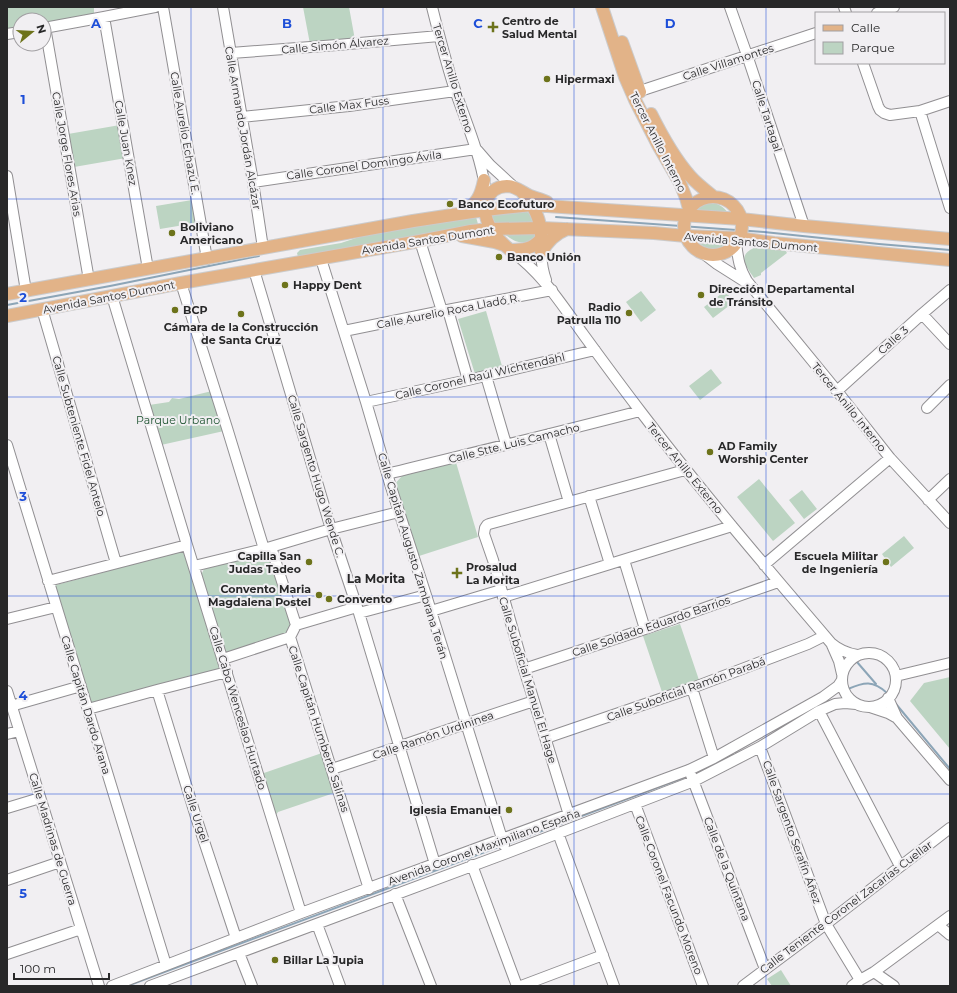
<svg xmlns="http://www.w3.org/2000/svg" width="957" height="993" font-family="Montserrat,sans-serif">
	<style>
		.green { fill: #bcd4c2 }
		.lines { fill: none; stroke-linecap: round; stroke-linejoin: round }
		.stream { stroke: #8ca5b7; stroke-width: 2 }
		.minor-casing { stroke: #918f92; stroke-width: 12 }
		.major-casing { stroke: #cbcbcc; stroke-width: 14 }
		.minor { stroke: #fff; stroke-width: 10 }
		.major { stroke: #e2b388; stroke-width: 12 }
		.grid { fill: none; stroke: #1d4ed8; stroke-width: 1; stroke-opacity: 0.55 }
		.poi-dot { fill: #6d731b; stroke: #f1eff2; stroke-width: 1.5 }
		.labels { text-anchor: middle; stroke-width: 4; stroke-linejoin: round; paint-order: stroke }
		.poi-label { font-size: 11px; font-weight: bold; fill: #282829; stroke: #f1eff2; text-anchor: start }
		.street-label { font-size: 11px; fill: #282829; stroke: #f1eff2 }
		.park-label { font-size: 11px; fill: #1c522f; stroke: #f1eff2 }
		.neighbourhood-label { font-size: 12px; font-weight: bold; fill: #282829; stroke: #f1eff2 }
		.grid-label { font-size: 13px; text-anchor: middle; font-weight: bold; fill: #1d4ed8; stroke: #f1eff2; stroke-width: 4; stroke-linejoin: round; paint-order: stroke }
	</style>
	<rect width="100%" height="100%" fill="#f1eff2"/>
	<path class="green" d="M7,7H94V15L44,24V20H20V29L7,31Z
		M303,7H349L355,40L310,44Z
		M120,125L126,158L74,167L68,134Z
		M192,200L196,223L160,229L156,206Z
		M709,203C718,203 723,206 728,213L695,212L700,206Z
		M526,211L531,215L535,222L497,224L492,220L491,213Z
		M476,217L478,224L438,233L298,257L297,253L300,250L341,243L362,236Z
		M537,231V235C524,248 514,242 502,232Z
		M697,241L732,244C719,255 708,251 697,241Z
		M754,248L785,250L787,253L761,273V275L754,278C747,267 736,256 754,248Z
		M641,291L656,310L641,322L626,302Z
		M725,291L734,302L713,318L704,307Z
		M486,311L502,366L475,374L458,319Z
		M711,369L722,383L700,400L689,386Z
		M212,391L224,431L161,445L149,405L169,402L172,398L179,399Z
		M455,459L478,537L419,556L392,487L402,476Z
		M759,479L795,523L773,541L737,497Z
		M802,490L817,509L804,519L789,500Z
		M904,536L914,548L891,567L882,554Z
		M182,551L186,553L220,669L217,672L93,704L89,701L54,588L56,585Z
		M268,553L293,624L288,636L227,654L222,649L201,575L204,569Z
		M680,624L700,683L663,695L643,636Z
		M950,677V749L910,701L924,683Z
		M322,753L334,793L278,812L276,815L273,816L261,774Z
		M781,970L791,986H772L767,979Z"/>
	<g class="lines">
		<path class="stream" d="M556,217L764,232L879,244L950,250
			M7,305L110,286L259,256
			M857,662L876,684
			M848,689C864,682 873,680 887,693
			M896,704L950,769
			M694,773L706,767
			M507,844L688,776
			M127,986L501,846"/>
		<defs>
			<path id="minor" d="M163,7L207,259
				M223,7L253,182L263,248
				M432,7C439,35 446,63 455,90C466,122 480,154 485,187
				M730,7L747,55L804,226
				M844,7L846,13
				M877,13L894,7
				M104,17L148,269
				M45,27L89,280
				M44,28L104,17L155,7
				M7,34L20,32
				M231,53L337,45L439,36
				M863,63L878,106L880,110L884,113L890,115L920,111L950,101
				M640,91L816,33
				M920,111L950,208
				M242,117L349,106L455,91
				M477,150L490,165L515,188
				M7,176L26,291
				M253,182L361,166L476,149
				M420,241L442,311
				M736,243C738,258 739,268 747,281L837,391L890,458L950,523
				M541,247C541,258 542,269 546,280
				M510,250C542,273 560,302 583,334C602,360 621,386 641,412C701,491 766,567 831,643C839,650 846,653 857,655
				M704,254L717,264L747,283
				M321,259L366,402L391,487L426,595L504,845
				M254,270L331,529L359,613L435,864
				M181,283L227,428L264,549
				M112,296L187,545L301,913
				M42,309L116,563
				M448,310L468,380
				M922,314L950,344
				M344,331L442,311L552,290
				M486,376L506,444
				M837,391L922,314L950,290
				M366,402L468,380L595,350
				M927,408L950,385
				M549,434L569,502
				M7,445L166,965
				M387,474C472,453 556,433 640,411
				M589,496L610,564
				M928,500L950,479
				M271,547L296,625L290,637L369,889
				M624,560L645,629
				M764,565L890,458
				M194,566L264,549L331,529L399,512
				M48,581L187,545
				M503,597L610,564L732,526
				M431,611L501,590
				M359,613L426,595
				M7,619L56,607
				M296,625L357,607
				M832,645L839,661L842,674
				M842 680a27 27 0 1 1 54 0a27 27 0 1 1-54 0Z
				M223,659L290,637
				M524,669L645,629L778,582
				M896,676L950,663
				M692,688L714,758
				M157,690L196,817L236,938
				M7,691L99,986
				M888,698L897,718L950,780
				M11,706L81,686
				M870,707L888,713L897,718
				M88,709L157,690L227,672
				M819,711L900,866
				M7,734L19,731
				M546,738L692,688L808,644L824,636
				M760,747L826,924L860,980
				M332,769C399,747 466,723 534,701
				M691,775L765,969
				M635,804L703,986
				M7,808L40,798
				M569,815L524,669L493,560L484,534L485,528L487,525L489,524L685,470
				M558,833L614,986
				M472,865L517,986
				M7,880L60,862
				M395,894L431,986
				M317,924L340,986
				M938,925L950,935
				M239,953L252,986
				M7,954L81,929
				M874,972L894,986
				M112,986L301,913L689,770L714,758L823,697L838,686L842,680
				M150,986L507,853L694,781L760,747L819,711L835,704L845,703L856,704
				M521,986L603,955
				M743,986L826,924L950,828
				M852,986L860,980L874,972L950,916"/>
			<path id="major" d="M602,7L625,77L635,100L658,145L680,183L686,198L689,209
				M622,42L640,92
				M651,114C662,136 674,158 690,176C697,184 705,190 714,197
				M521,191C533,204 542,221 541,239C532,249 524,250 510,250C503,244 495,237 491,229C481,213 483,187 507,186C515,186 522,192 530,196C536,198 542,200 547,202
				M684 226a29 29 0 1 1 58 0a29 29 0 1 1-58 0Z
				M462,212C477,205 481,195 484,180
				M462,236L495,242L504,245
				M541,253C548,241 555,234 567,229
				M7,294L413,221L485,210L532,205L741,219L804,226L950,239
				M7,316L181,283L420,241L471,231L490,229L541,228L654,233L686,236L739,238L774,243L950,260"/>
		</defs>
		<use href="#minor" class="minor-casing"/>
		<use href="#major" class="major-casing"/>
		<use href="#minor" class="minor"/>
		<use href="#major" class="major"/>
	</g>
	<path class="grid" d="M191,7V986M383,7V986M574,7V986M766,7V986M7,199H950M7,397H950M7,596H950M7,794H950"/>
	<g class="poi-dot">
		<path d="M491 21h4v4h4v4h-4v4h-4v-4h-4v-4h4z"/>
		<circle cx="547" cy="79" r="4"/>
		<circle cx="450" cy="204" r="4"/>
		<circle cx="172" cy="233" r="4"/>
		<circle cx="499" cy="257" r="4"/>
		<circle cx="285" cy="285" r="4"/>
		<circle cx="701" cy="295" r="4"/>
		<circle cx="175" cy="310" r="4"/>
		<circle cx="629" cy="313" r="4"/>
		<circle cx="241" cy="314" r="4"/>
		<circle cx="710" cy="452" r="4"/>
		<circle cx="309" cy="562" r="4"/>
		<circle cx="886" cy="562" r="4"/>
		<path d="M455 567h4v4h4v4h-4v4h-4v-4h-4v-4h4z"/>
		<circle cx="319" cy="595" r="4"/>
		<circle cx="329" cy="599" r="4"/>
		<circle cx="509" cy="810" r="4"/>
		<circle cx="275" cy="960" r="4"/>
	</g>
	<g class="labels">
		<g class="poi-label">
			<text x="502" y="25">Centro de<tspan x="502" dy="13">Salud Mental</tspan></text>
			<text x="555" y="83">Hipermaxi</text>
			<text x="458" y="208">Banco Ecofuturo</text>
			<text x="180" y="231">Boliviano<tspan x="180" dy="13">Americano</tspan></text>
			<text x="507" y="261">Banco Unión</text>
			<text x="293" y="289">Happy Dent</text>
			<text x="709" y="293">Dirección Departamental<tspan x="709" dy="13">de Tránsito</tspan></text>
			<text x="621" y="311" text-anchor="end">Radio<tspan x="621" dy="13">Patrulla 110</tspan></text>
			<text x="183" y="314">BCP</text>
			<text x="241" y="331" text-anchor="middle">Cámara de la Construcción<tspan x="241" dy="13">de Santa Cruz</tspan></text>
			<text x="718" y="450">AD Family<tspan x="718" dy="13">Worship Center</tspan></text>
			<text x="301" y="560" text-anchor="end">Capilla San<tspan x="301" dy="13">Judas Tadeo</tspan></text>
			<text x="878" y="560" text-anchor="end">Escuela Militar<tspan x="878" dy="13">de Ingeniería</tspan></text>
			<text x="466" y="571">Prosalud<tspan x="466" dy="13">La Morita</tspan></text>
			<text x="311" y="593" text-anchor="end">Convento Maria<tspan x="311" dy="13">Magdalena Postel</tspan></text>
			<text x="337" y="603">Convento</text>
			<text x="501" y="814" text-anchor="end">Iglesia Emanuel</text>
			<text x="283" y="964">Billar La Jupia</text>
		</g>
		<g class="street-label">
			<text transform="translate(335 45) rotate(-5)" y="4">Calle Simón Álvarez</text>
			<text transform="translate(728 62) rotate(-18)" y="4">Calle Villamontes</text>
			<text transform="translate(453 78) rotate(73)" y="4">Tercer Anillo Externo</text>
			<text transform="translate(349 105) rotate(-7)" y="4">Calle Max Fuss</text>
			<text transform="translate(767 116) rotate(72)" y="4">Calle Tartagal</text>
			<text transform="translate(243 128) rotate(80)" y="4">Calle Armando Jordán Alcázar</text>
			<text transform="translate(185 133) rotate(80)" y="4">Calle Aurelio Echazú E.</text>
			<text transform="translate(658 142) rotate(63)" y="4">Tercer Anillo Interno</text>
			<text transform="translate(126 143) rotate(80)" y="4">Calle Juan Knez</text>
			<text transform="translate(67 154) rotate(80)" y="4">Calle Jorge Flores Arias</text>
			<text transform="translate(364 165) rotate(-8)" y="4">Calle Coronel Domingo Ávila</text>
			<text transform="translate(428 240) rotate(-9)" y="4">Avenida Santos Dumont</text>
			<text transform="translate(751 242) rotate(5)" y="4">Avenida Santos Dumont</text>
			<text transform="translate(109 297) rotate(-11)" y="4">Avenida Santos Dumont</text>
			<text transform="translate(448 311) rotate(-11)" y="4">Calle Aurelio Roca Lladó R.</text>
			<text transform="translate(893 340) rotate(-42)" y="4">Calle 3</text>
			<text transform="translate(480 376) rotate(-13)" y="4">Calle Coronel Raúl Wichtendahl</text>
			<text transform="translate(849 407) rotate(51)" y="4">Tercer Anillo Interno</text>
			<text transform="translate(79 436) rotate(74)" y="4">Calle Subteniente Fidel Antelo</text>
			<text transform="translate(514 443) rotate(-14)" y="4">Calle Stte. Luis Camacho</text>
			<text transform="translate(685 468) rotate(51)" y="4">Tercer Anillo Externo</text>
			<text transform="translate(316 476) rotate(73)" y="4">Calle Sargento Hugo Wende C.</text>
			<text transform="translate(413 556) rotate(73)" y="4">Calle Capitán Augusto Zambrana Terán</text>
			<text transform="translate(651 626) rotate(-19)" y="4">Calle Soldado Eduardo Barrios</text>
			<text transform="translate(528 680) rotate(73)" y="4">Calle Suboficial Manuel El Hage</text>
			<text transform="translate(686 689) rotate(-20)" y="4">Calle Suboficial Ramón Parabá</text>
			<text transform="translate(86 705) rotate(73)" y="4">Calle Capitán Dardo Arana</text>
			<text transform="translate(238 708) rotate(73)" y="4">Calle Cabo Wenceslao Hurtado</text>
			<text transform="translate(319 729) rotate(72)" y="4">Calle Capitán Humberto Salinas</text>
			<text transform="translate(433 735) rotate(-19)" y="4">Calle Ramón Urdininea</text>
			<text transform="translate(196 814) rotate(72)" y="4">Calle Urgel</text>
			<text transform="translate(792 832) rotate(70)" y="4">Calle Sargento Serafín Áñez</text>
			<text transform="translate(53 839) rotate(73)" y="4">Calle Madrinas de Guerra</text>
			<text transform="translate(484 847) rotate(-20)" y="4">Avenida Coronel Maximiliano España</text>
			<text transform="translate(727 869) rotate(69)" y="4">Calle de la Quintana</text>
			<text transform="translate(669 895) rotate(69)" y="4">Calle Coronel Facundo Moreno</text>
			<text transform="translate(846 907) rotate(-37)" y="4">Calle Teniente Coronel Zacarías Cuellar</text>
		</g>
		<g class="park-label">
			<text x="178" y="424">Parque Urbano</text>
		</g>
		<g class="neighbourhood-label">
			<text x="376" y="583">La Morita</text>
		</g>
	</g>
	<g class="grid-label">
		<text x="96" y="28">A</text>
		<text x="287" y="28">B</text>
		<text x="478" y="28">C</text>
		<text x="670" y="28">D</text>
		<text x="23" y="104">1</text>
		<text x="23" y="302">2</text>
		<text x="23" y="501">3</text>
		<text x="23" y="700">4</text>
		<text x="23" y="898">5</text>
	</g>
	<rect width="957" height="993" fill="none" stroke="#282829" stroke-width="16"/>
	<rect x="815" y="12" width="130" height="52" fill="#f1eff2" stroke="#a19fa2"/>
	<rect x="823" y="25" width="20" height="6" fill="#e2b388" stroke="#a19fa2"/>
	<text x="851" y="32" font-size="12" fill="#282829">Calle</text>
	<rect x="823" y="42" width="20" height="12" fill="#bcd4c2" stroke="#a19fa2"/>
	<text x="851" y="52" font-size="12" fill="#282829">Parque</text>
	<g transform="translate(32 32) rotate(72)"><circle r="19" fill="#f1eff2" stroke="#a19fa2"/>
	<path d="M0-3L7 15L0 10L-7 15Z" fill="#6d731b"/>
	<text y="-6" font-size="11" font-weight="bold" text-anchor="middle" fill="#282829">N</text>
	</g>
	<path d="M14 973v6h95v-6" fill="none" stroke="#282829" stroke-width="2"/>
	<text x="20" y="973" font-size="12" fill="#282829" stroke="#f1eff2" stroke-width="3" paint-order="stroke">100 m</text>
</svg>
